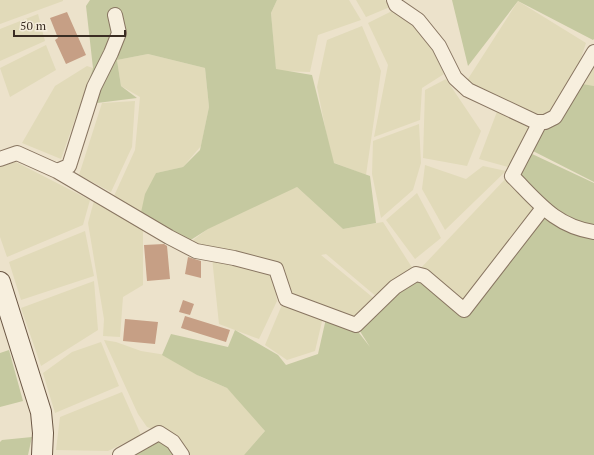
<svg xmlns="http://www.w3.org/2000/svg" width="594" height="455" font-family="'PT Serif',serif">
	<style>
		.farmland { fill: #e1dab9 }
		.green { fill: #c5c9a0 }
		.building { fill: #c69f85 }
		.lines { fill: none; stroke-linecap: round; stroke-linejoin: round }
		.street-casing { stroke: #887561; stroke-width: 16 }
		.secondary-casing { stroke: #6a5644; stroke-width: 22 }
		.street { stroke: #f7efde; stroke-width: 14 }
		.secondary { stroke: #f7efde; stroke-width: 20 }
	</style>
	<rect width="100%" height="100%" fill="#ece2cb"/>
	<path class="farmland" d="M0,0H63V1L0,24Z
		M277,0H349L361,20L318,35L310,72L276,71L271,13Z
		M356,0H385L390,7L366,17Z
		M518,1L586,43L574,79L555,117L538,119L466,82Z
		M392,11L413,26L433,51L444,74L422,88L420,120L374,137L388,65L368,23Z
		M38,14L45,41L0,61V29Z
		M362,26L381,71L366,175L332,162L317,87L327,40Z
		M46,45L56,70L10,97L0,68Z
		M148,54L205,68L209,107L201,146L183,167L156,173L140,217L114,196L135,150L140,97L121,86L117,60Z
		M594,65V86L584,85Z
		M87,66L93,68L61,159L22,143L55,86Z
		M446,79L481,131L467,166L423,158L425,90Z
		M135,101L132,147L111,192L79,175L102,103Z
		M498,109L534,126L508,167L479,159Z
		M419,124L421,163L413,190L381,218L372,174L373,141Z
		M16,162L90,200L83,225L7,257L0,237V166Z
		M425,165L466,179L483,166L506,171L445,230L422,189Z
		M510,174L538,209L464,310L419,270Z
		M297,187L343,229L383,222L413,269L378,298L326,254L321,255L376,300L354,323L287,297L281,266L190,244L193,240L244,202Z
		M417,193L441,238L415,259L386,220Z
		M95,197L143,225V285L123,297L120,337L103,336L104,319L88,223Z
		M85,231L94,276L21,300L9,262Z
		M212,258L273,274L277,301L259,339L219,324Z
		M94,281L98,330L41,366L21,308Z
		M284,300L324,313L315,351L287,360L265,345Z
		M104,340L116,342L141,351L166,355L201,377L227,388L248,409L265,431L244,455H181L170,435L147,427L138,414Z
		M101,342L119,386L55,413L43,373L72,352Z
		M122,392L141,435L108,451L56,450L60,417Z"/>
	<path class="green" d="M90,0H277L271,13L276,69L312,75L334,163L370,176L376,223L343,229L297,187L208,229L186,243L140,217L145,194L156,173L183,167L200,150L209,107L205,68L148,54L117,60L121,86L137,98L97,103L73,174L61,167L93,68L86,6Z
		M452,0H594V39L593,40L518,1L468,66Z
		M582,84L594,86V182L529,149L540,126Z
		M530,153L594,183V455H244L265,431L227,388L197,375L162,355L171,334L228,347L235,330L278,355L286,365L318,354L327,314L356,329L370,347L356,325L414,272L465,309L542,210L518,176Z
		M9,350L23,401L0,407V353Z
		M159,433L179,455H115Z
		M32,437L28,455H0V442L2,440Z"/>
	<path class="building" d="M67,12L86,55L66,64L55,40L58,38L50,18Z
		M164,244L167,246L170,279L147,281L144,245Z
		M188,257L201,261V278L185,274Z
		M183,300L194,304L190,315L179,312Z
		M185,316L230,330L226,342L181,328Z
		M125,319L158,322L155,344L123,341Z"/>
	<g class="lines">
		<defs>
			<path id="street" d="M394,0L396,5L418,20L439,46L455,78L468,90L536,122H545L555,117L594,52
				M540,122L512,176C538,202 555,226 594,232
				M0,159L17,153L57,171L169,237L196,251L234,258L276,269L286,299L356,325L395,287L416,274L424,276L464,310L543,208
				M57,171L69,166L94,87L111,53L119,33L115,15
				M120,455L159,433L173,442L182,455"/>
			<path id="secondary" d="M0,282L41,412L43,433L42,455"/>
		</defs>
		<use href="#street" class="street-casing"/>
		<use href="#secondary" class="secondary-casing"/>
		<use href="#street" class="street"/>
		<use href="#secondary" class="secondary"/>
	</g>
	<path d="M14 30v6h111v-6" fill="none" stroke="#3a2d23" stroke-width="2"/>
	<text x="20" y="30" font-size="12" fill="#3a2d23" stroke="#f4ecdb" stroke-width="3" paint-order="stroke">50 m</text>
</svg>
